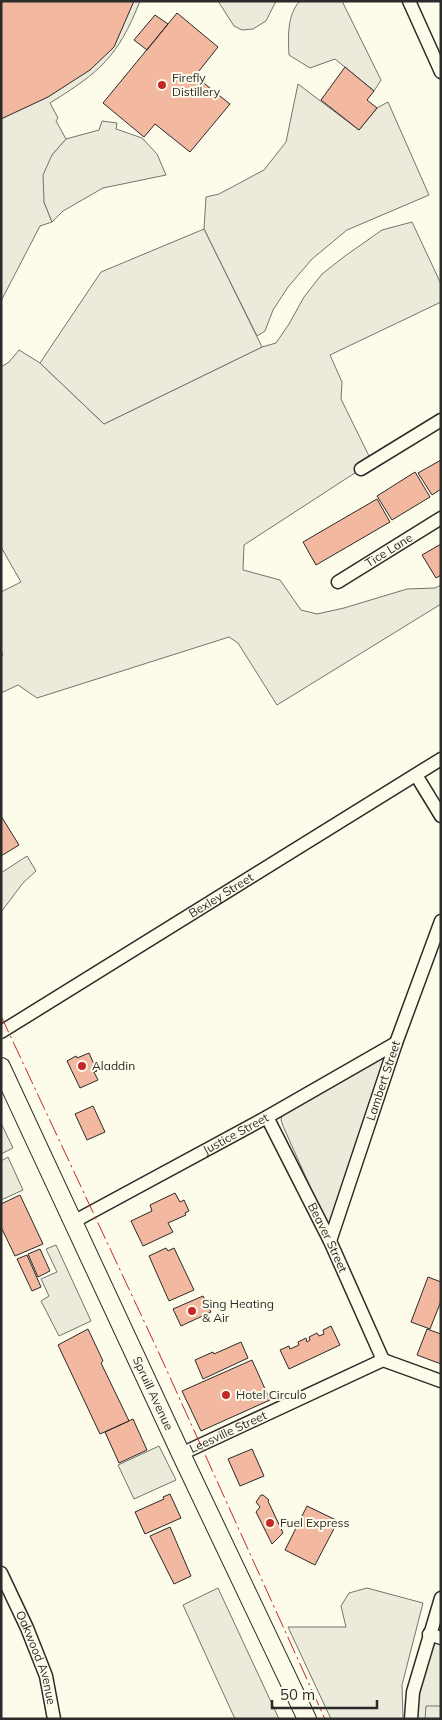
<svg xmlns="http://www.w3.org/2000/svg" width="442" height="1720" font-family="Mulish,sans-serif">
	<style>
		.green { fill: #ecebdb; stroke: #74746e }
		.parking { fill: #eceadb; stroke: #74746e }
		.building { fill: #f2b8a0; stroke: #2b2b2b }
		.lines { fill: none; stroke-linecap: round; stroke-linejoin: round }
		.street-casing { stroke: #2b2b2b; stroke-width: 15 }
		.secondary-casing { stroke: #2b2b2b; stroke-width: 20 }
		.street { stroke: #fdfbea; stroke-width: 12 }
		.secondary { stroke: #fdfbea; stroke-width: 18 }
		.power { stroke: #c62828; stroke-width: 1; stroke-dasharray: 18 4 2.5 4; stroke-linecap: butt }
		.poi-dot { fill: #c62828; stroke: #fdfbea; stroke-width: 2 }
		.labels { text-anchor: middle; stroke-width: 4; stroke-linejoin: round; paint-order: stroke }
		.poi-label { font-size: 12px; fill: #2b2b2b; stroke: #fdfbea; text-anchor: start }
		.street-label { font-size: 12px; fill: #2b2b2b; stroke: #fdfbea }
	</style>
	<rect width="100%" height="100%" fill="#fdfbea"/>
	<path class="green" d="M1,1H140C118,57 100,72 50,103L58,118L56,121L66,139L52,155L44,202L52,222L40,226L1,301Z
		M218,1H276L266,21L253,29L242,30L234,26Z
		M300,1H342L381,80L374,91L335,59L310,68L289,55C288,38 287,14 300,1Z
		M298,84L359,130L377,108L388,102L429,195L347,230L312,259L288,287L273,310L265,331L257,336L204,229L206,197L219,194L264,170L286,142Z
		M412,222L441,284V302L330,355L342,382L341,399L370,458L361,469L244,545L243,570L280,580L301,610L317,614L344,608L407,589L435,588L441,585V604L277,705L238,643L229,637L37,698L18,685L1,693V656L3,655L1,651V592L21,582L1,547V367L9,362L19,350L40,363L104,424L262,347L276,343L289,324L304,297L322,274L345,256L382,230Z
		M27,856L36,871L23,883L1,912V873Z
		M384,1056L385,1060L328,1227L283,1126L281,1120L282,1115Z
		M367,1588L423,1603L402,1685L403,1719H331L288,1627H346L341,1606L349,1593Z
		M430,1635L441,1639V1719H411Z"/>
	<path class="parking" d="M102,121L117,123L116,129L142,138L157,154L166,175L103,188L63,211L52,222L44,202L43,175L52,155L66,139L99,130Z
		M204,229L262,347L104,424L40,363L101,272Z
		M1,1123L13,1148L1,1154Z
		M8,1157L23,1190L1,1200V1161Z
		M56,1245L91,1321L59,1336L41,1301L49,1296L41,1279L57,1272L46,1249Z
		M159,1446L176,1480L134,1499L118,1465Z
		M218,1588L279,1719H235L183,1605Z
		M426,1706H441V1719H425Z"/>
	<path class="building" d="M1,1H134L114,47L90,70L48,97L1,119Z
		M177,13L218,47L195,76L230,104L190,152L155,124L144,137L103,103Z
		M155,15L168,24L147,50L134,40Z
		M345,67L374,91L367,100L377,108L359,130L321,100Z
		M441,460V489L432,495L418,473Z
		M415,472L430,497L392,520L377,496Z
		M377,499L390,522L316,565L303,542Z
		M441,544V575L436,578L422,555Z
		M1,816L19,845L1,856Z
		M89,1053L97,1071L94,1072L98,1080L80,1088L67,1061L76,1056L77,1058Z
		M93,1106L105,1132L87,1140L75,1114Z
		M175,1193L180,1202L184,1200L189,1211L185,1213L186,1215L168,1223L173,1232L143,1246L131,1221L152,1211L150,1205Z
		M20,1195L43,1244L15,1256L1,1227V1204Z
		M166,1248L168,1251L174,1248L194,1290L169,1301L149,1256Z
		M40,1249L50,1271L38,1277L28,1254Z
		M27,1255L41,1287L32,1291L17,1259Z
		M428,1277L441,1282V1301L430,1329L411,1322Z
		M203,1296L211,1312L181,1326L173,1309Z
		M331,1326L340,1345L289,1369L280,1350L289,1346L290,1349L299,1345L298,1342L306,1338L307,1342L310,1340L309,1337L317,1333L319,1336L324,1334L323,1330Z
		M88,1329L103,1361L101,1363L129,1421L100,1434L58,1345Z
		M427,1329L441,1334V1364L417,1355Z
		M241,1342L248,1358L203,1379L195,1360L213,1352L214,1354Z
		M252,1360L270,1400L201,1431L182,1391Z
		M133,1419L147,1450L119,1463L105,1432Z
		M252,1449L264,1476L240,1486L228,1459Z
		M170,1494L181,1518L145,1534L135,1512L164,1499L163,1497Z
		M261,1495H263L269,1500L268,1501L283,1533L272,1544L256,1512L260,1507L256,1502Z
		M307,1506L338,1521L315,1565L285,1550Z
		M170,1527L191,1576L174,1584L150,1536Z"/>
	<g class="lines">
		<defs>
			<g id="street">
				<path d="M409,1L441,72"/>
				<path d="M361,469L441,420"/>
				<path id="s1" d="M338,582L441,518"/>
				<path d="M416,775L441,816"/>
				<path id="s2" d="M1,1032L441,759"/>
				<path id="s3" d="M267,1117L330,1241L383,1360"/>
				<path id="s4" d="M73,1222L267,1117L396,1043"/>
				<path id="s5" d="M330,1241L396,1043L441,921"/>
				<path id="s6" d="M181,1454L383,1360L441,1381"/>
				<path id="s7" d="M1,1573L27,1628L46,1676L54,1719"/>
				<path d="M429,1634L441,1638"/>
				<path d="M411,1719L413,1692L441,1598"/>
			</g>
			<g id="secondary">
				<path id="s8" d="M1,1067L181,1454L307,1719"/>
			</g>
		</defs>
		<use href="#street" class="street-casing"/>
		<use href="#secondary" class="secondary-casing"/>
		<use href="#street" class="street"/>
		<use href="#secondary" class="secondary"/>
		<path class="power" d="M1,1016L158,1351L325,1719"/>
	</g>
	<g class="poi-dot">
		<circle cx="162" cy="85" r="5"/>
		<circle cx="82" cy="1066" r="5"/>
		<circle cx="192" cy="1311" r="5"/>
		<circle cx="226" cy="1395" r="5"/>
		<circle cx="270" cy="1523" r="5"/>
	</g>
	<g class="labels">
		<g class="poi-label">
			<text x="172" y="82">Firefly<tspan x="172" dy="14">Distillery</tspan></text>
			<text x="92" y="1070">Aladdin</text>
			<text x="202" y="1308">Sing Heating<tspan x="202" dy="14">&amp; Air</tspan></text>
			<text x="236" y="1399">Hotel Circulo</text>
			<text x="280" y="1527">Fuel Express</text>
		</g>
		<g class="street-label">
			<text dy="4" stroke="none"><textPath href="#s1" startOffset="60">Tice Lane</textPath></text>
			<text dy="4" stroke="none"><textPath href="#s2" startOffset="259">Bexley Street</textPath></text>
			<text dy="4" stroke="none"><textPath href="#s5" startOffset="169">Lambert Street</textPath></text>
			<text dy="4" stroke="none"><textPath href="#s4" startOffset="185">Justice Street</textPath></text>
			<text dy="4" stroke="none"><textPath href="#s3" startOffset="135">Beaver Street</textPath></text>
			<text dy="4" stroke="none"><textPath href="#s8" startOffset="360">Spruill Avenue</textPath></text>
			<text dy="4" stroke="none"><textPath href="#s6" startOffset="52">Leesville Street</textPath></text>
			<text dy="4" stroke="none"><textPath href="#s7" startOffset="92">Oakwood Avenue</textPath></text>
		</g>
	</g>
	<rect width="442" height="1720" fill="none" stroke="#2b2b2b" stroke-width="5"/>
	<path d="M272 1700v8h105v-8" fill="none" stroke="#2b2b2b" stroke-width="2.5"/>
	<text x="280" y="1700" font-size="15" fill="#2b2b2b" stroke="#fdfbea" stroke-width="4" paint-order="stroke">50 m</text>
</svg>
